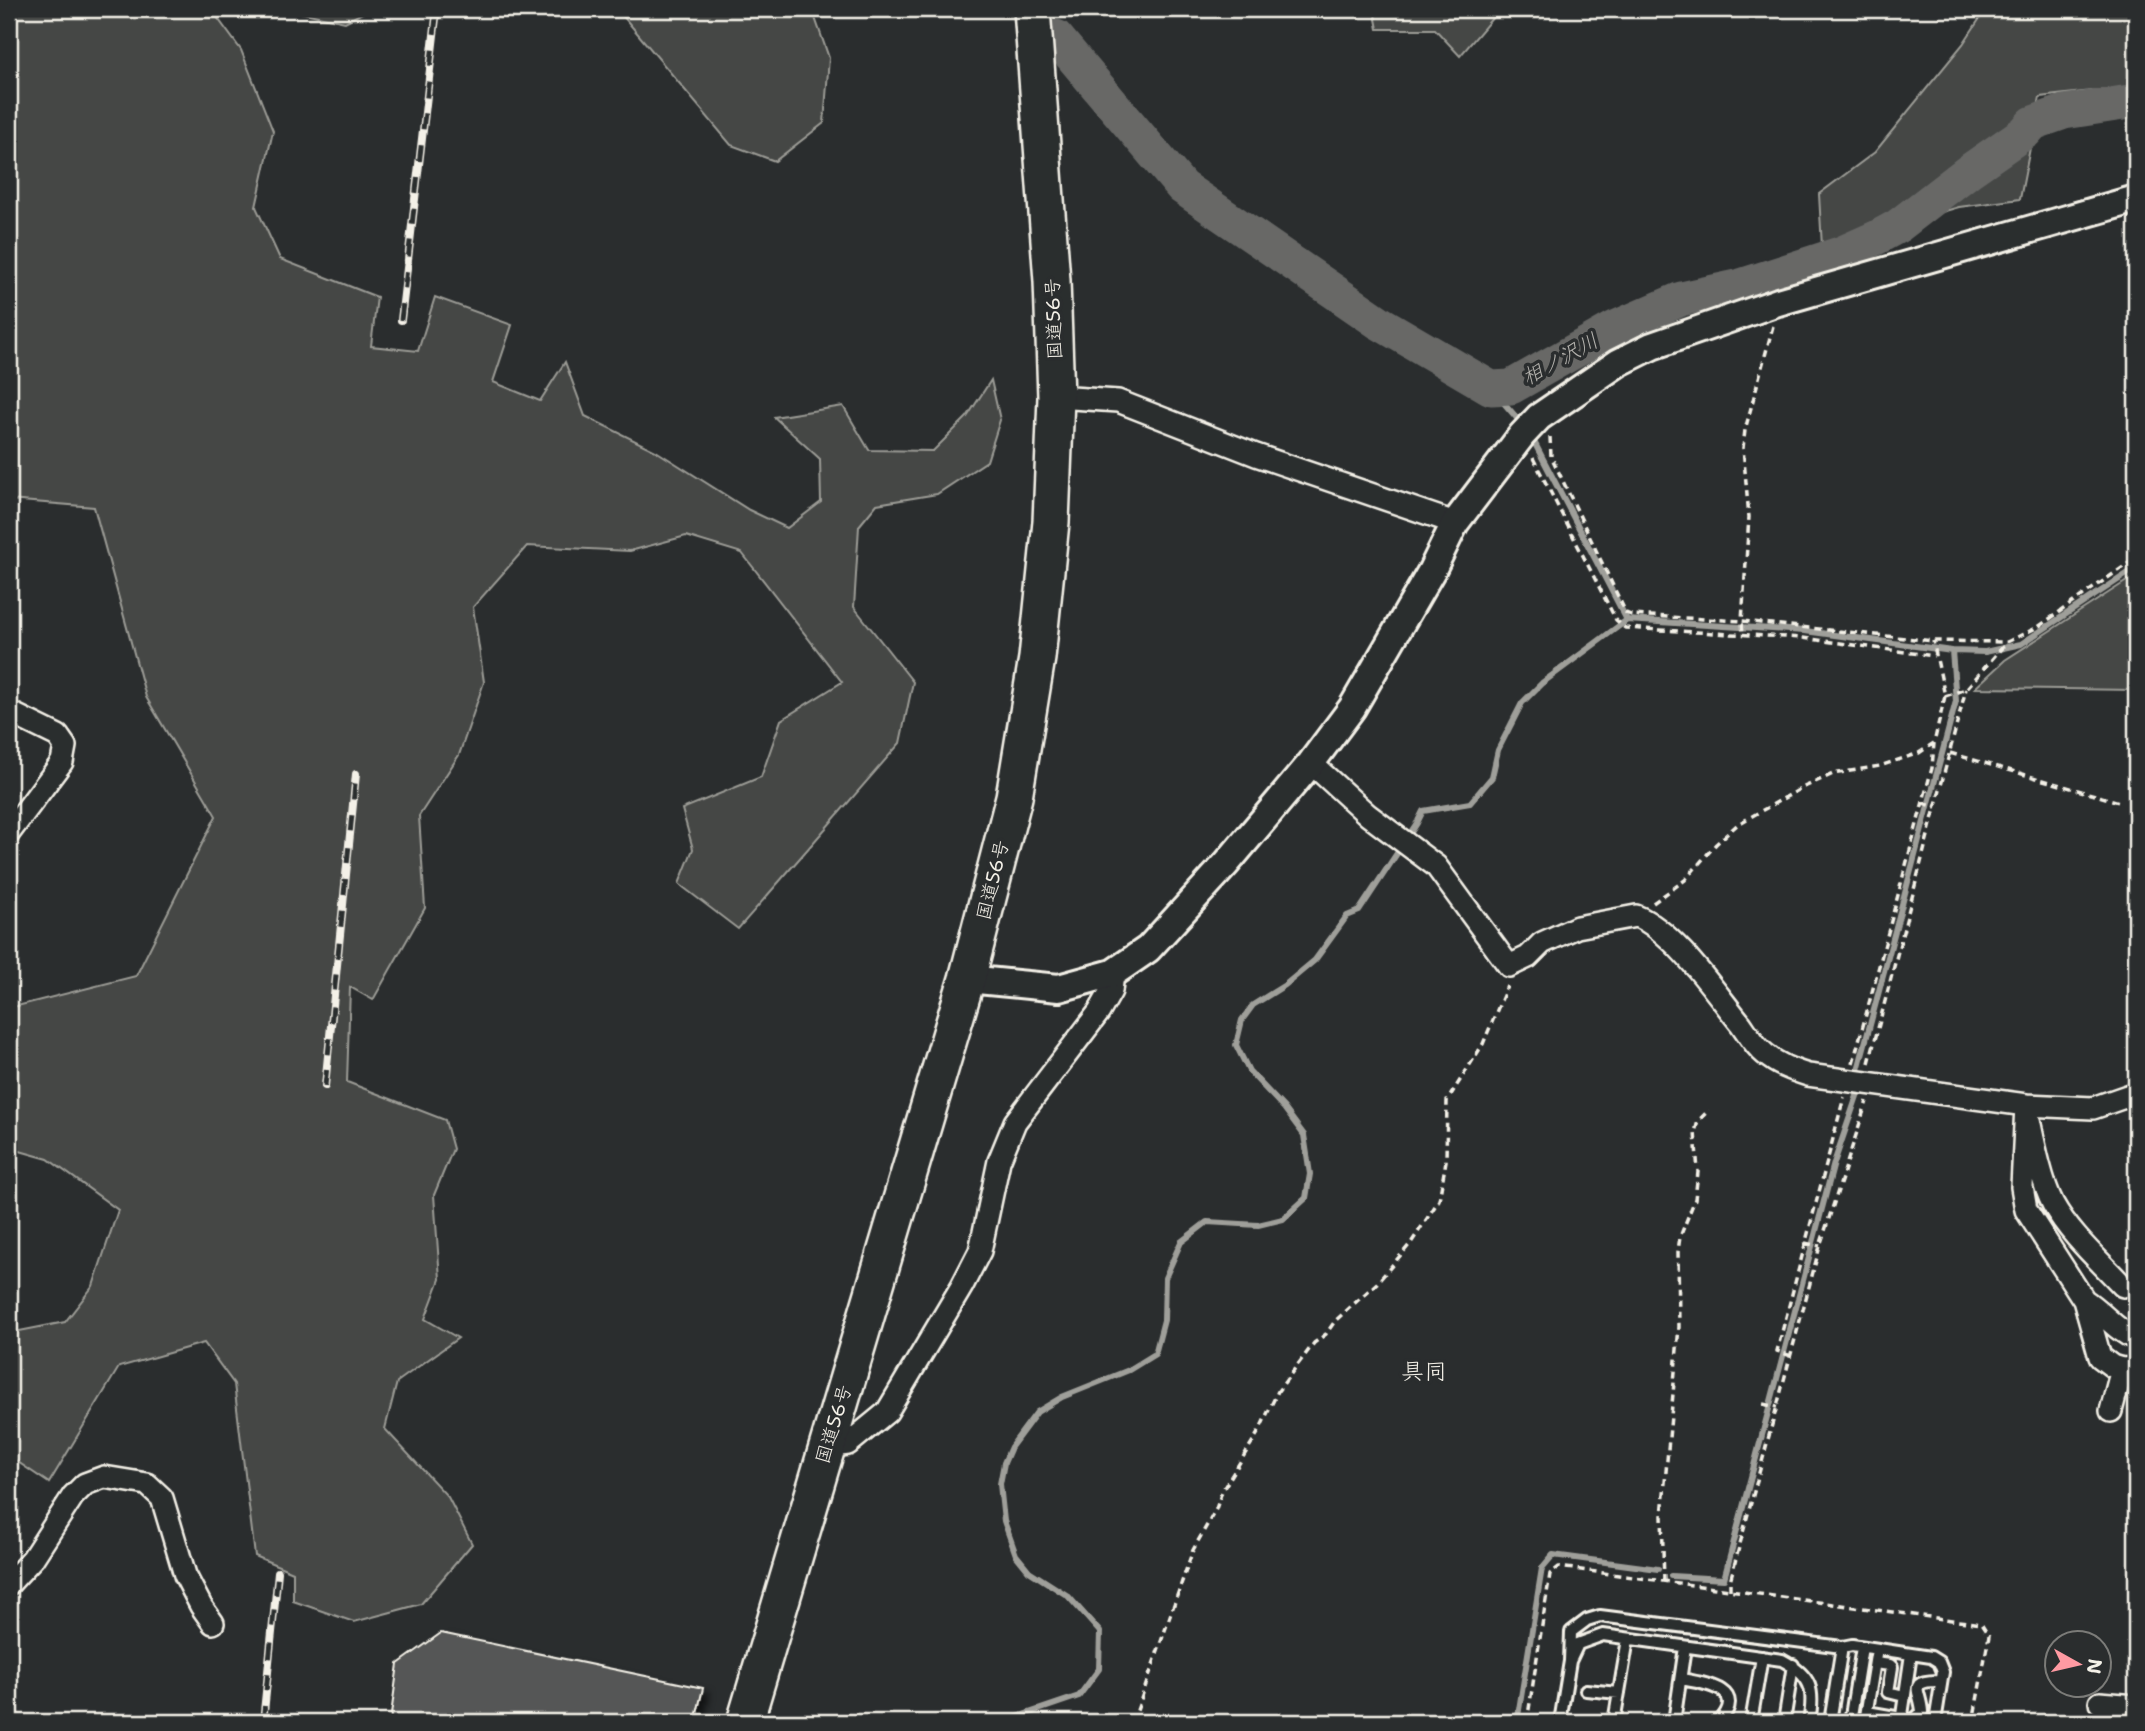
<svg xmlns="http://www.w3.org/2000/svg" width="2145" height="1731" font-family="'Shantell Sans','Klee One',sans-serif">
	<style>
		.green { fill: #444645; stroke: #9c9c96; stroke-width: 2 }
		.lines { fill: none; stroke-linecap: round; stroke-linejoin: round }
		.stream { stroke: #9f9f9a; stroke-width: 6 }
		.river { stroke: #676866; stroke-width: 35 }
		.building { fill: #555756; stroke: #f4f1e8; stroke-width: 2; filter: url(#shadow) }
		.service-casing { stroke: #f4f1e8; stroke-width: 16 }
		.minor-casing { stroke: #f4f1e8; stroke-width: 26 }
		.tertiary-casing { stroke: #f4f1e8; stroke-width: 32 }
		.trunk-casing { stroke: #f4f1e8; stroke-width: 40 }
		.path { stroke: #f4f1e8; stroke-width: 3.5; stroke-dasharray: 7 5; stroke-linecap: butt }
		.service { stroke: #2a2d2e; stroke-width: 10 }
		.minor { stroke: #2a2d2e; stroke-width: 21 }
		.tertiary { stroke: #2a2d2e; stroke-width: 26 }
		.trunk { stroke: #2a2d2e; stroke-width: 35 }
		.rail-casing { stroke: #f4f1e8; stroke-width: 8 }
		.rail { stroke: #2a2d2e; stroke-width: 5; stroke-dasharray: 16; stroke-linecap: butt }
		.labels { text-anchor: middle; stroke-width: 7; stroke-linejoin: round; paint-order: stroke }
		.street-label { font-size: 19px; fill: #f4f1e8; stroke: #2a2d2e }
		.water-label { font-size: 21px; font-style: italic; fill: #b5b3ae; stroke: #2a2d2e }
		.quarter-label { font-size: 23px; fill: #f4f1e8; stroke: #2a2d2e }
	</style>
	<defs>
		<filter id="shadow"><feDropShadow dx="6" dy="6" stdDeviation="3.5" flood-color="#0009"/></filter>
	</defs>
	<rect width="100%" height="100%" fill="#2a2d2e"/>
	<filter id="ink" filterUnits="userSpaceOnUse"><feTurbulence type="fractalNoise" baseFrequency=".0143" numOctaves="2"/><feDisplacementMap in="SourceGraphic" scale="14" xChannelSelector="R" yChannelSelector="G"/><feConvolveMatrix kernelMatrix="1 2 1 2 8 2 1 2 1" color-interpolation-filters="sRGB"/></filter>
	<g filter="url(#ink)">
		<path class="green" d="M9,9H211L241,50L273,131L256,207L280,259L377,297L371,346L418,351L435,297L512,325L493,382L540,401L565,362L585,416L656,451L749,510L787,528L821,502L820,459L774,417L843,406L869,450L933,451L967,417L991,380L1000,420L987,461L937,494L877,504L859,526L854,607L913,682L900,743L738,929L679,884L693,849L682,809L761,777L781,720L842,682L742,553L686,536L630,551L527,546L473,607L484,682L459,755L419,816L425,908L373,1000L350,987L347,1082L445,1120L453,1149L434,1195L440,1279L425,1319L458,1338L397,1382L385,1429L448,1497L472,1544L421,1604L354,1622L293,1601V1572L255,1556L234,1384L204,1343L119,1367L49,1483L9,1456V1333L65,1322L93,1286L118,1210L48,1159L9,1148V1008L136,976L216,816L146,697L94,507L9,500Z
			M286,9H370L345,22Z
			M617,9H812L829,58L824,123L775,161L731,145Z
			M1374,9H1500L1460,56L1435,29H1378Z
			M1986,9H2136V86L2040,97L2020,199L1959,207L1822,247L1819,194L1875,152L1963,44Z
			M2136,575V690L1975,688L2005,660Z"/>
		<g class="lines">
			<path class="stream" d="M1491,388L1522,424
				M1531,436L1627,620
				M1671,1576L1724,1579L1834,1163L1857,1096L1858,1070L1956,701L1952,651
				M1003,1722L1079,1696L1099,1669L1100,1632L1068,1596L1029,1571L1016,1555L1004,1521L1000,1484L1004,1463L1011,1447L1037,1412L1062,1397L1129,1370L1155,1354L1164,1320L1165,1278L1181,1242L1207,1222L1258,1225L1283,1219L1306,1198L1310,1174L1304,1135L1284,1108L1249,1071L1236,1045L1242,1020L1253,1005L1285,985L1315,960L1347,916L1359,911L1417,823L1423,811L1470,803L1492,777L1498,750L1522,703L1542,683L1627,620L1805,631L1952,651L1985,652L2021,644L2136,568
				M1517,1722L1542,1568L1553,1555L1658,1569"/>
			<path class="river" d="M1056,37L1182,187L1380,323L1491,388L1511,387L1615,328L1681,299L1741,286L1840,254L1876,238L1898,226L1969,171L2025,132L2033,123L2064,112L2136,101"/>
		</g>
		<path class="building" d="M441,1633L703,1688L695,1722H390L398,1664Z"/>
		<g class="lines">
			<defs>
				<path id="service" d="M1570,1661L1571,1632L1587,1620L1600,1616L1842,1647L1852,1645L1931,1657L1939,1662L1943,1672L1935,1722
					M1875,1663L1890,1665L1892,1667L1888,1692L1904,1696
					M1681,1679C1704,1683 1749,1689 1719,1722
					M1586,1690L1619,1693
					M1867,1712L1901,1718L1905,1721L1914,1720L1922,1712C1921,1691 1905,1680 1941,1681
					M1560,1722L1570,1661L1578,1644L1603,1635L1782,1660C1812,1676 1815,1690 1809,1722
					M1614,1722L1628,1639
					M1674,1722L1685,1647
					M1751,1722L1762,1657
					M1784,1722L1793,1665
					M1830,1722L1842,1647
					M1850,1722L1862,1647
					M1865,1722L1877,1649
					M1901,1722L1911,1654"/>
				<path id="minor" d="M1056,397L1118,401L1256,455L1455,523
					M9,712L58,736L65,746L62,762L9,833
					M1311,763L1368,815L1436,866L1509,966L1528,957L1542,943L1577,927L1636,916C1674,931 1715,992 1741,1024C1748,1034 1755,1046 1765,1054C1778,1065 1792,1070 1808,1075L2026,1105L2022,1187L2026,1210L2084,1300L2100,1357L2112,1366L2122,1369L2136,1368
					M2123,1286C2100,1261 2070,1235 2053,1204C2040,1179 2032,1133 2026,1105L2093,1108L2136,1093
					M2084,1300C2103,1312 2116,1331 2136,1339
					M2111,1411L2122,1369L2134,1372
					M826,1447L848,1444L887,1412L962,1286L980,1251L999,1161L1015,1122L1099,1012L1111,991L1113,973
					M9,1584L33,1558L73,1496L85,1484L104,1477L147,1484L162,1498L185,1575L201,1606L213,1623
					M2100,1703L2136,1706"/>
				<path id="tertiary" d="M967,979L1059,988L1113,973L1148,949L1226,864L1311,763L1352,708L1432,570L1455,523L1522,435L1539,417L1618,363L1652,346L1778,302L2136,199"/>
				<path id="trunk" d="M745,1722L967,979L1014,797L1037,658L1051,522L1056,397L1052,281L1032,9"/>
			</defs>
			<use href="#service" class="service-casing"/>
			<use href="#minor" class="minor-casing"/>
			<use href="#tertiary" class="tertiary-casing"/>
			<use href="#trunk" class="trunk-casing"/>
			<path class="path" d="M1773,326L1745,430L1743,448L1749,517L1742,621L1933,641L2007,642
				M1550,437L1551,456L1626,613L1631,615L1742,621L1743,635
				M1533,458L1616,620L1625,628L1803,638L1934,656
				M1945,696L1966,689L2007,642L2038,627L2136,558
				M1950,753L2119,802
				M1923,803L1936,807
				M1653,903L1685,880L1716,844L1738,824L1802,788L1833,774L1880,766L1919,753L1934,743L1945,696L1933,641
				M1853,1063L1932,768L1934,743
				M1869,1063L1966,689
				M1805,1243L1820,1246
				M1791,1356L1777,1351L1844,1097
				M1763,1404L1777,1407
				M1664,1581L1662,1516L1679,1327L1678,1251L1680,1237L1695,1199L1698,1172L1695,1132L1698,1121L1709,1110
				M1730,1590V1581L1820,1246L1867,1101
				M1133,1722L1193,1550L1216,1509L1222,1491L1258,1433L1278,1391L1314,1343L1326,1334L1335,1321L1377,1283L1411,1243L1439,1200L1446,1161L1447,1101L1483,1044L1507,986
				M1527,1722L1550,1574L1559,1567L1981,1624L1989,1636L1973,1722"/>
			<use href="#service" class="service"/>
			<use href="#minor" class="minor"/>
			<use href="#tertiary" class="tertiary"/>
			<use href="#trunk" class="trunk"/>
			<defs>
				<path id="rail" d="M401,320L437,9
					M325,1086L356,774
					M263,1722L278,1572"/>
			</defs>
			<use href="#rail" class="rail-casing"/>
			<use href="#rail" class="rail"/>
		</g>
	</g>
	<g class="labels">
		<g class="street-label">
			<text transform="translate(1053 319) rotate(-92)" y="7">国道56号</text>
			<text transform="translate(992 880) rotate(-76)" y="7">国道56号</text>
			<text transform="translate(833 1424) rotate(-73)" y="7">国道56号</text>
		</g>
		<g class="water-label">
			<text transform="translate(1560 359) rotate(-29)" y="7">相ノ沢川</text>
		</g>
		<g class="quarter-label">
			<text x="1424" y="1379">具同</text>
		</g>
	</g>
	<rect width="2145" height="1731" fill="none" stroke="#2a2d2e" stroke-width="35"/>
	<rect x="18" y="18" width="2110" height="1696" fill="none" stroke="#f4f1e8" stroke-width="2.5" filter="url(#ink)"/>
	<g transform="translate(2078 1664) rotate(98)"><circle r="33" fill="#2a2d2e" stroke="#7b7b78" stroke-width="2"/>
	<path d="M0-5L12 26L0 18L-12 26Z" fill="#ff9aa2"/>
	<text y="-10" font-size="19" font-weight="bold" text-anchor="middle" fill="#f4f1e8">N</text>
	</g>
</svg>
